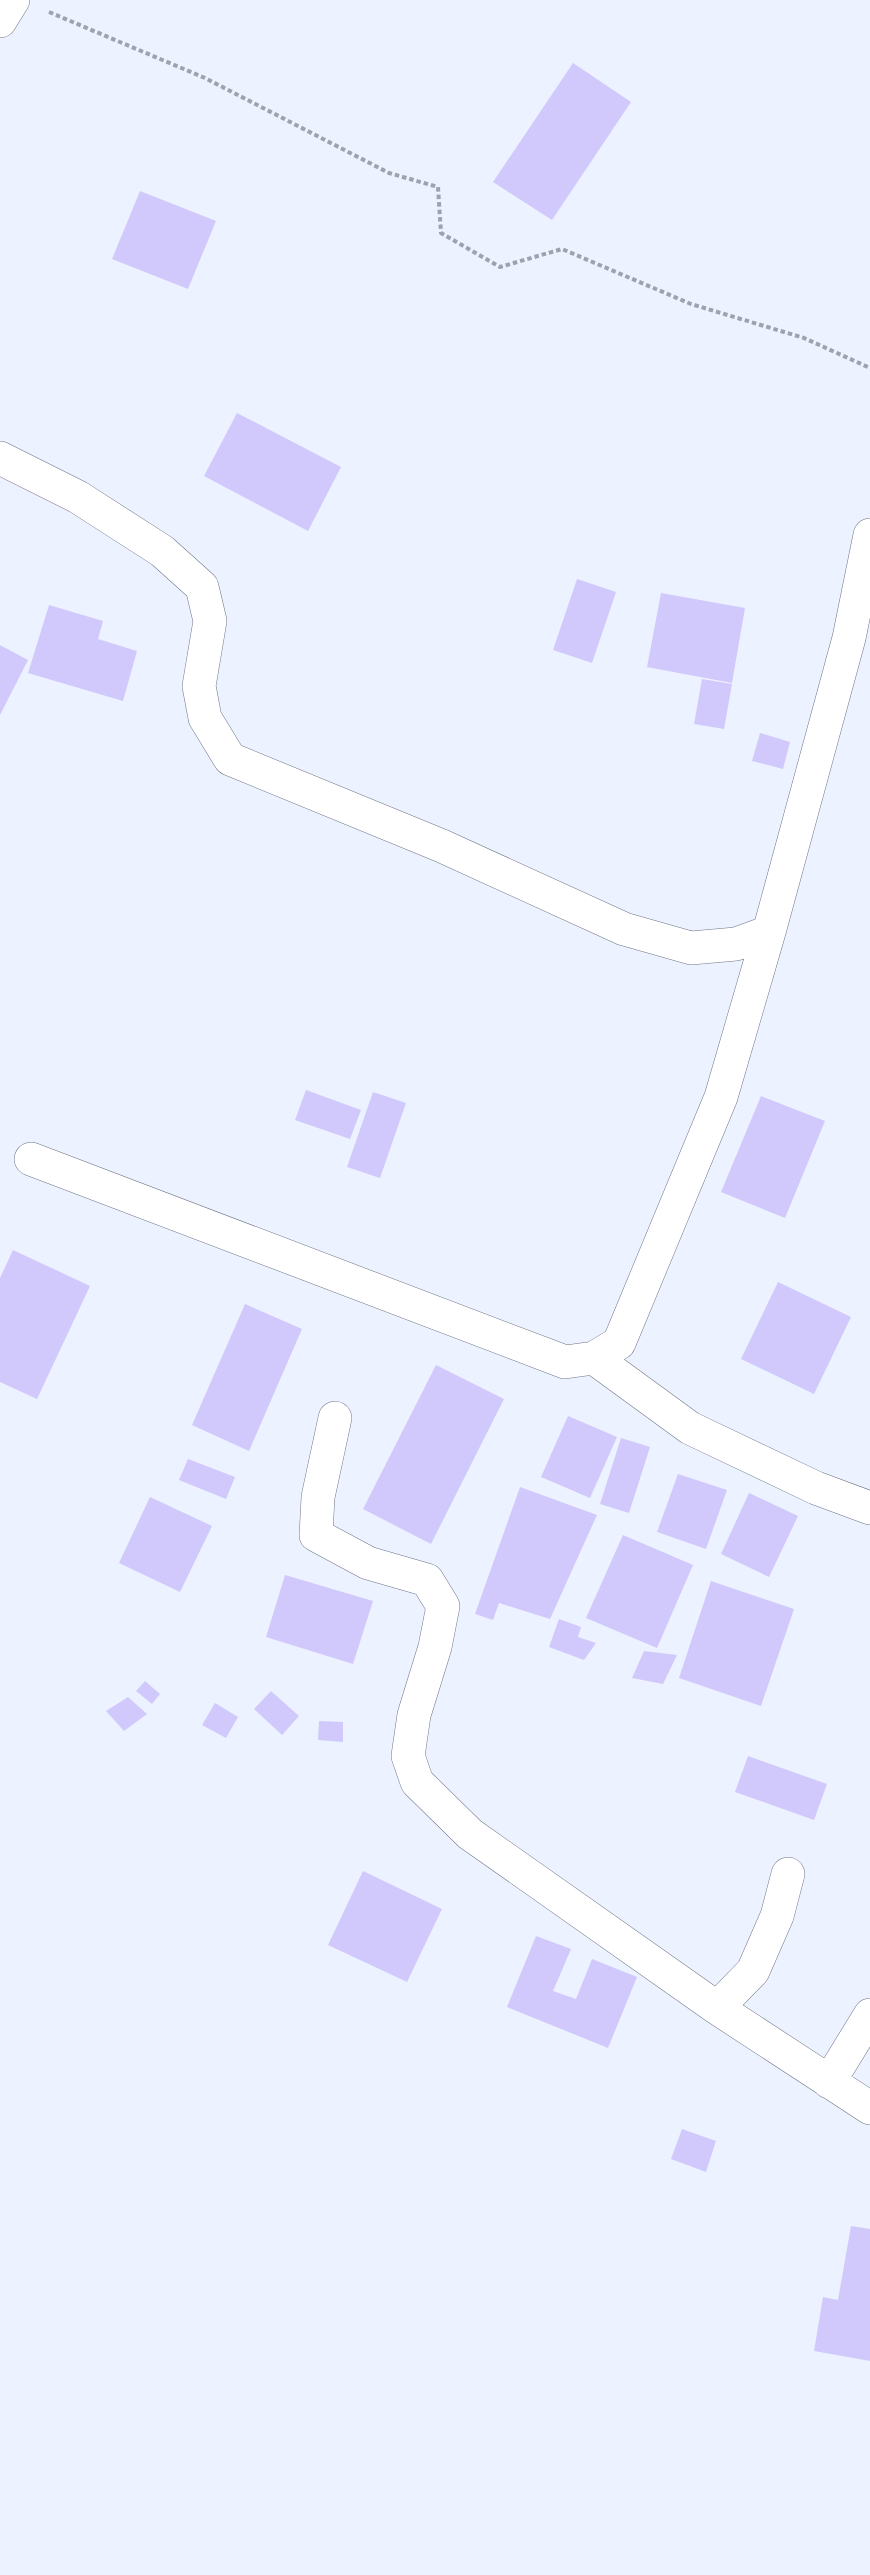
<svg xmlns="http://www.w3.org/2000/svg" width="870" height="2575" font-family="Raleway,sans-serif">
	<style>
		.building { fill: #d1c9fb }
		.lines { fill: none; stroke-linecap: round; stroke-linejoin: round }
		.minor-casing { stroke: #707684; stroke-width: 34 }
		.path { stroke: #9da2ad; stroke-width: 4; stroke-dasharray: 4.5 3; stroke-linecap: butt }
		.minor { stroke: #fff; stroke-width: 33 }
	</style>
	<rect width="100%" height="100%" fill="#ecf2ff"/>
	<path class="building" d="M573,63L631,102L552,220L493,182Z
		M140,191L216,221L188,289L112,259Z
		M237,413L341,467L308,531L204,476Z
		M577,579L616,592L592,663L553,650Z
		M661,593L745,608L732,683L647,667Z
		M49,605L103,621L98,639L137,651L123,701L28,673Z
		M0,645L28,660L0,715Z
		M702,679L732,684L724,729L694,724Z
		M760,733L790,742L783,769L752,761Z
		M306,1090L361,1110L350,1139L295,1120Z
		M373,1092L406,1103L380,1178L347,1167Z
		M761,1096L825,1121L785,1218L721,1192Z
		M13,1250L90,1286L37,1399L0,1382V1278Z
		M778,1282L851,1317L814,1394L741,1359Z
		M245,1304L302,1329L249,1451L192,1425Z
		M436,1365L504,1399L431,1544L363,1509Z
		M568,1416L617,1437L590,1498L541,1477Z
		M621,1438L650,1447L629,1513L600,1504Z
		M188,1459L235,1477L226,1499L179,1480Z
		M678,1474L727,1490L706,1549L657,1532Z
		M520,1487L597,1515L550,1619L499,1603L493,1620L475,1614Z
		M749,1493L798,1516L769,1577L721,1554Z
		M150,1497L212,1526L180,1592L119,1563Z
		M623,1535L693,1565L657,1648L586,1618Z
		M285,1575L373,1601L353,1664L266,1637Z
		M711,1581L794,1609L761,1706L679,1678Z
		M559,1619L581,1627L578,1637L596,1643L584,1660L549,1647Z
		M644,1651L677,1655L663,1684L632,1678Z
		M145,1681L160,1694L152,1704L136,1691Z
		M271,1691L299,1716L282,1735L254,1709Z
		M128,1697L147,1714L124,1731L106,1711Z
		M215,1703L238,1717L226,1738L202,1725Z
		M319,1721L343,1722V1742L318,1740Z
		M748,1756L827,1784L814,1820L735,1792Z
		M363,1871L442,1909L407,1982L328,1945Z
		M536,1936L571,1949L553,1991L576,1999L592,1959L637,1977L608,2048L507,2007Z
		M682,2129L716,2141L706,2172L671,2159Z
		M851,2226L870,2229V2361L814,2351L823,2297L838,2300Z"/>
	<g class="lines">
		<defs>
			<path id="minor" d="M0,21L13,0
				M0,458L78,497L162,551L202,587L210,621L199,686L205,718L230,759L442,846L624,929L691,948L736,944L769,932
				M31,1159L565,1362L594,1358L619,1343L721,1097L769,932L849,638L870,535
				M594,1358L690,1428L816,1488L870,1508
				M335,1418L318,1497L316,1535L368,1563L427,1580L443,1606L435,1647L414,1715L408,1756L417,1782L470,1834L717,2008L753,1971L777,1916L788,1874
				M717,2008L870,2108
				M829,2082L870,2015"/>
		</defs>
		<use href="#minor" class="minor-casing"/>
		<path class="path" d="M49,12L205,78L389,173L438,187L441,233L500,267L562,249L691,304L804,338L870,368"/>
		<use href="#minor" class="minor"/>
	</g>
</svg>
